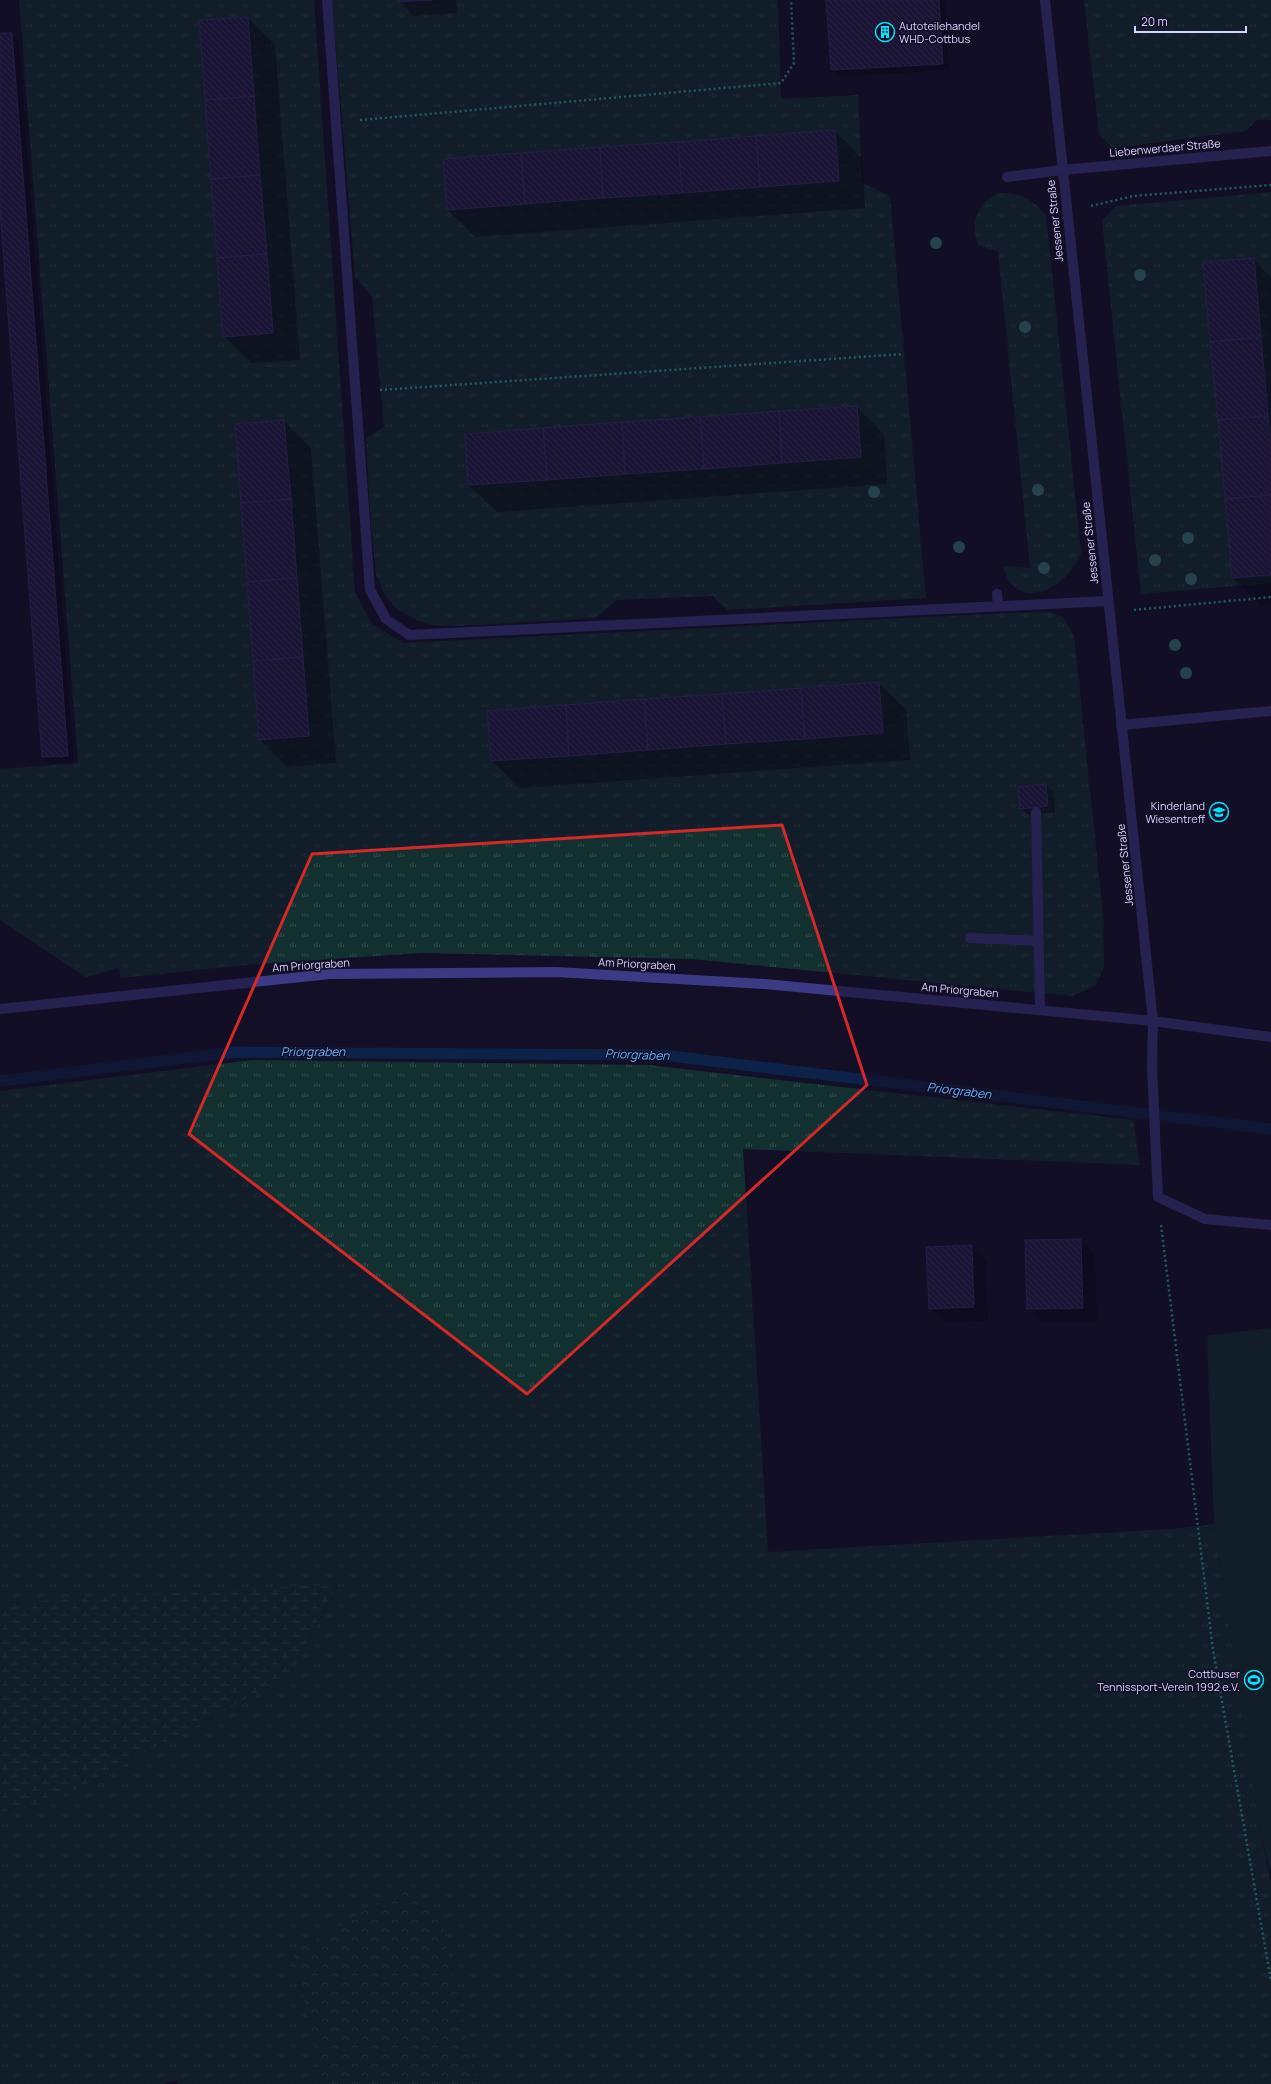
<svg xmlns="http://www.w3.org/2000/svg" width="1271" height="2084" font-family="Manrope,sans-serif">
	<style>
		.grass { fill: url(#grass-tufts) }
		.forest { fill: url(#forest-crowns) }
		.wetland { fill: url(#wetland-marsh) }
		.pitch { fill: #12302f }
		.shadow { fill: #0007 }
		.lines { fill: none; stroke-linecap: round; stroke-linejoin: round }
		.stream { stroke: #0c2248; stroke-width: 11 }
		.building { fill: url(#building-back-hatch); stroke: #3b2d73 }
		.path { stroke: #2fb8b0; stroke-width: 2.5; stroke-dasharray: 2 3; stroke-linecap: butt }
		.lane { stroke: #3d3a85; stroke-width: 10 }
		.street { stroke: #3d3a85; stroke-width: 10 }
		.tree { fill: #3d827b }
		.marked { fill: none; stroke: #d62828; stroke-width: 3; stroke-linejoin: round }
		.labels { text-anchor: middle; stroke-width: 3; stroke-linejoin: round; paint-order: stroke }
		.poi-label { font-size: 11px; fill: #d9d4ff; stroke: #130f26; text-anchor: end }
		.street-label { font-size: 11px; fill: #d9d4ff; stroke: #130f26 }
		.water-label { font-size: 12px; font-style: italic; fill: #62b6ff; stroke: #130f26 }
	</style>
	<defs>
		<pattern id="grass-tufts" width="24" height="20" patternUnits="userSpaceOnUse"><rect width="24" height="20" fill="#12302f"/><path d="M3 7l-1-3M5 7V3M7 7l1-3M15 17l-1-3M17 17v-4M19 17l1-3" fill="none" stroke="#344d4e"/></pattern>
		<pattern id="forest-crowns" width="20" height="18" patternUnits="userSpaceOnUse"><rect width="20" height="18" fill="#12302f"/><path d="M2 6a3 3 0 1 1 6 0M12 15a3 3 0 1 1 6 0" fill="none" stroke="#344d4e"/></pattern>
		<pattern id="wetland-marsh" width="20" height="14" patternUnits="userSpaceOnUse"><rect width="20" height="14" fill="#12302f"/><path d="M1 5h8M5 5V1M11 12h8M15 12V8" fill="none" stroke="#344d4e"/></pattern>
		<pattern id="building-back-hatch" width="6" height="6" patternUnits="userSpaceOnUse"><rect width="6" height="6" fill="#241b47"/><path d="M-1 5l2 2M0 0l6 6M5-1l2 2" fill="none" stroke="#433b63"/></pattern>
	</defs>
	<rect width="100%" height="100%" fill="#130f26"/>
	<path class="grass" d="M19,0H314L355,592L371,623L403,643L989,614L1050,612L1063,617L1074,636L1103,914L1104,967L1095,986L1072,996L691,959L422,953L256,964L121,978L119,968L86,977L0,920V769L78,763Z
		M332,0H778L781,99L858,95L862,183L890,196L926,598L727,610L713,596L617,600L595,618L456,626L432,625L417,620L397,609L386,597L376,575L371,525L366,438L384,427L372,297L355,276Z
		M1084,0H1271V120H1256L1246,131L1113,148L1099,134Z
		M1271,192V583L1141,594L1102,220L1116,206Z
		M998,193C1019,192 1033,199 1046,215L1081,553C1069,587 1016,617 1003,566L1030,568L998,251L979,246C969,226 977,202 998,193Z
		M252,1060L648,1065L1133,1120L1140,1165L743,1149L768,1552L1171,1529L1214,1524L1261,1836L1271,1883V2084H477L439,1911L293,1953L324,2084H178L177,2081L162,2084H0V1812L46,1805L290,1676L338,1585L0,1603V1091Z"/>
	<path class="forest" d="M402,1889L439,1910L477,2084H324L293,1953Z"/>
	<path class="wetland" d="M338,1584L290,1676L46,1805L0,1812V1603Z"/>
	<path class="pitch" d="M1271,1328V1873L1261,1836L1214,1524L1207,1336Z"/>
	<path class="shadow" d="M399,0H456L457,13L413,16Z
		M827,0H945L949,70L838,77L831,70Z
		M248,18L275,45L300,360L251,363L224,336L200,21Z
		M0,34H12L19,41L74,762L50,764L43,757L0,197Z
		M835,131L862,158L865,208L475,237L448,210Z
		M1253,259L1271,277V604L1260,605L1233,578L1204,263Z
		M857,407L884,434L887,484L497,512L469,485Z
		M284,421L311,448L336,763L287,767L260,740L236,425Z
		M879,683L906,710L910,760L519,788L492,761L488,711Z
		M1046,785L1053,792L1055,812L1028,815L1021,808Z
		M1081,1240L1095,1254L1097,1322L1042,1323L1028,1309Z
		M971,1246L986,1261L988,1321L944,1323L930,1308Z"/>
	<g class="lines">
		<path class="stream" d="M0,1081L236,1052L662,1055L1271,1129"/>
	</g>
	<path class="building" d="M398,0H432L398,2Z
		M826,0H939L943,64L831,70Z
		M248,17L254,96L205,100L199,20Z
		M0,33H12L68,756L42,757L0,210Z
		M254,96L260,175L211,179L205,100Z
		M835,130L839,181L760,187L756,136Z
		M756,136L760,187L682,193L678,142Z
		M678,142L682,193L603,198L600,147Z
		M600,147L603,198L525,204L521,153Z
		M521,153L525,204L447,210L443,159Z
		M260,175L267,254L217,258L211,179Z
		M267,254L273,333L223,337L217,258Z
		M1254,258L1261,337L1210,342L1203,262Z
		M1261,337L1268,416L1218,420L1210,342Z
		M857,406L861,457L782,463L779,411Z
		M779,411L782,463L704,469L700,417Z
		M1268,416L1271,446V495L1225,499L1218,420Z
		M700,417L704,469L625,474L622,422Z
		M284,420L291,499L241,503L235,424Z
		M622,422L625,474L547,480L543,428Z
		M543,428L547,480L468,485L465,434Z
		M1271,495V575L1232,578L1225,499Z
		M291,499L297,578L247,582L241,503Z
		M297,578L303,657L253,661L247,582Z
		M303,657L309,736L259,740L253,661Z
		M879,682L883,733L805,739L801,688Z
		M801,688L805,739L726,744L722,694Z
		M722,694L726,744L648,750L644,699Z
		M644,699L648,750L569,756L566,705Z
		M566,705L569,756L491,761L487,711Z
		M1046,784L1048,806L1020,809L1018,787Z
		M1081,1239L1083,1308L1027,1309L1025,1240Z
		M972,1245L974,1307L929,1309L926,1247Z"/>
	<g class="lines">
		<path class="path" d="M360,120L781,83L794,63L791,0
			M1091,206L1133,196L1271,185
			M380,390L903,354
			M1134,610L1271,597
			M1161,1225L1213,1650L1271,1981"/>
		<path class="lane" d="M327,0L370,590L386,619L409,635L1108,601
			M1007,177L1062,170
			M997,594L998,606
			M1121,725L1271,711
			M1036,812L1040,1010
			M970,938L1039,941"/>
		<path class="street" d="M1045,0L1153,1021L1152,1067L1158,1197L1205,1219L1271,1225
			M1062,170L1271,151
			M0,1009L330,974L556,972L765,984L1153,1021L1271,1037"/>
	</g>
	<g class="tree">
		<circle cx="936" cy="243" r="6"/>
		<circle cx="1140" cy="275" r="6"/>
		<circle cx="1025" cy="327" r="6"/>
		<circle cx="1038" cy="490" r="6"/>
		<circle cx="874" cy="492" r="6"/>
		<circle cx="1188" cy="538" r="6"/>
		<circle cx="959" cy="547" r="6"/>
		<circle cx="1155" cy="560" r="6"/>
		<circle cx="1044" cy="568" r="6"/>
		<circle cx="1191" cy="579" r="6"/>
		<circle cx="1175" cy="645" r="6"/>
		<circle cx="1186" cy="673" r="6"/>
	</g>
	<path d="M0 0H1271V2084H0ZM782,825L867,1085L527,1394L189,1134L312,854Z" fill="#130f26" fill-opacity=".55" fill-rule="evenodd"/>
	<path class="marked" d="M782,825L867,1085L527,1394L189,1134L312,854Z"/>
	<defs>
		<symbol id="building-ring" viewBox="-11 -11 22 22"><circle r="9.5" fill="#130f26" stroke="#00e5ff" stroke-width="1.5"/><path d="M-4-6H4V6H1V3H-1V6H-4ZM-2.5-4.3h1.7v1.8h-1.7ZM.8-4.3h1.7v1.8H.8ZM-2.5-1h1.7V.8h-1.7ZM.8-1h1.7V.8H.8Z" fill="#00e5ff"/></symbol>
		<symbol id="school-ring" viewBox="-11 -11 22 22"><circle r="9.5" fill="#130f26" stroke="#00e5ff" stroke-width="1.5"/><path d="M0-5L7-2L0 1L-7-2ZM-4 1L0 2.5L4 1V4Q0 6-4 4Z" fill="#00e5ff"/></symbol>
		<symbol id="stadium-ring" viewBox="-11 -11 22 22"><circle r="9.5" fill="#130f26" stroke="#00e5ff" stroke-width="1.5"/><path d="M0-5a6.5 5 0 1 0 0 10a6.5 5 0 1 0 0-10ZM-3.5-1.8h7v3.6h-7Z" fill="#00e5ff"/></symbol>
	</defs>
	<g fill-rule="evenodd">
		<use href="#building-ring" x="874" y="21" width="22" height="22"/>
		<use href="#school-ring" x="1208" y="801" width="22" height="22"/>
		<use href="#stadium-ring" x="1243" y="1669" width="22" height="22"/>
	</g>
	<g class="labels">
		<g class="poi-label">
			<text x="899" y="30" text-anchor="start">Autoteilehandel<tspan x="899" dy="13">WHD-Cottbus</tspan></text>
			<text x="1205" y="810">Kinderland<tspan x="1205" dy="13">Wiesentreff</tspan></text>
			<text x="1240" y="1678">Cottbuser<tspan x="1240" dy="13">Tennissport-Verein 1992 e.V.</tspan></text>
		</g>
		<g class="street-label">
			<text transform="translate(1165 148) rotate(-5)" y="4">Liebenwerdaer Straße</text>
			<text transform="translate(1055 221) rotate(-96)" y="4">Jessener Straße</text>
			<text transform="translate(1090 543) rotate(-96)" y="4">Jessener Straße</text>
			<text transform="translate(1125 865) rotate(-96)" y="4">Jessener Straße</text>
			<text transform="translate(637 964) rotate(3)" y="4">Am Priorgraben</text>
			<text transform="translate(311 965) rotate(-4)" y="4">Am Priorgraben</text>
			<text transform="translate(960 990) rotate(5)" y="4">Am Priorgraben</text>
		</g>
		<g class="water-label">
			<text x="313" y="1056">Priorgraben</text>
			<text transform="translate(637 1055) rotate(2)" y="4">Priorgraben</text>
			<text transform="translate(959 1091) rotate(7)" y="4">Priorgraben</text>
		</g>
	</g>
	<path d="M1135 26v6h111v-6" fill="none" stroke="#d9d4ff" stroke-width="2"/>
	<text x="1141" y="26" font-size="12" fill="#d9d4ff" stroke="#130f26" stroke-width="3" paint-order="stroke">20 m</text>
</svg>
